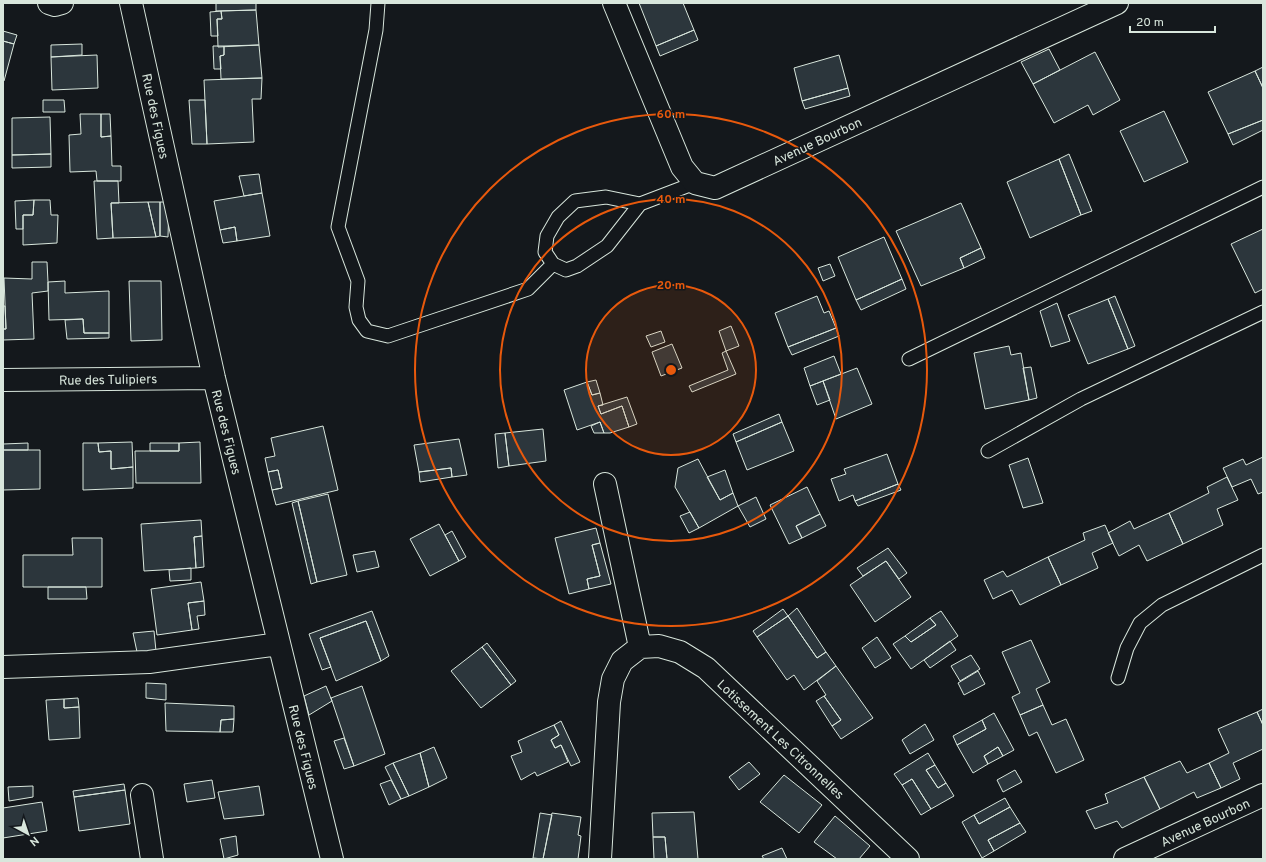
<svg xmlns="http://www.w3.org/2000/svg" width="1266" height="862" font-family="Overpass,sans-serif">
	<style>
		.building { fill: #2c363c; stroke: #d8e6dc }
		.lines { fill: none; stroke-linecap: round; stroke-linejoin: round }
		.lane-casing { stroke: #d8e6dc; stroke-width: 15 }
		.street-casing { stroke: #d8e6dc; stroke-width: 24 }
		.lane { stroke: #14181c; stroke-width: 13 }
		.street { stroke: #14181c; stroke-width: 22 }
		.ring { fill: none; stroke: #e8590c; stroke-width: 2 }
		.labels { text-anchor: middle; stroke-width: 3; stroke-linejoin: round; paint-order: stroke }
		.street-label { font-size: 13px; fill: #d8e6dc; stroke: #14181c }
		.centre { fill: #e8590c; stroke: #14181c; stroke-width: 2 }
		.ring-label { font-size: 12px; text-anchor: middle; font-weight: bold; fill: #e8590c; stroke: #14181c; stroke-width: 3; stroke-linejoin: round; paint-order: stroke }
	</style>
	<rect width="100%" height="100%" fill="#14181c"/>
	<path class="building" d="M216,3H256V10L216,11Z
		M639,3H683L694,30L656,46Z
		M256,10L259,45L218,47L217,19H222L221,11Z
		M221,11L222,19H217L218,36H211L210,12Z
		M694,30L698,40L660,56L656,46Z
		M3,31L17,35L14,44L3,41Z
		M3,41L14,44L4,81L3,80Z
		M82,44V55L51,57V45Z
		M259,45L262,78L221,79L220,56L224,55V46Z
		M213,46H224V55L220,56L221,69H214Z
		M1049,49L1060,70L1033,84L1021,62Z
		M1095,52L1120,100L1093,115L1088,105L1054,123L1033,84Z
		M97,55L98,88L52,90L51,57Z
		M839,55L848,88L802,101L794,68Z
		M1263,67V88L1255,71Z
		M1255,71L1263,88V120L1228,134L1208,92Z
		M262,78L261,99H252L254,142L207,144L204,80Z
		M848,88L850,96L805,109L802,101Z
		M43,100H64L65,112H43Z
		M189,100H205L207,144H192Z
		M1164,111L1188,162L1144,182L1120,131Z
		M80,114H101V137L111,136L112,166H121V181H97L96,171L70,172L69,135L81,134Z
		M101,114H110L111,136L101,137Z
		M50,117L51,154L12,155V118Z
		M1263,120V130L1233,145L1228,134Z
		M51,154V167L12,168V155Z
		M1069,154L1092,211L1081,215L1059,159Z
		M1059,159L1081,215L1030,238L1007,182Z
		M259,174L262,193L244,196L239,176Z
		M94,181H118L119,203H111L113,238L97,239Z
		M262,193L270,236L237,241L235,227L220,230L214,201Z
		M34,200H50L51,215H58L57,243L23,245V215H33Z
		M34,200L33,215H23V229H16L15,201Z
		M148,202H160V236L156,237Z
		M148,202L156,237L113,238L111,203Z
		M160,202H169L168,237L160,236Z
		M961,203L981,248L960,258L964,268L921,286L896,231Z
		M235,227L237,241L223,243L220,230Z
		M1263,229V289L1255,293L1231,244Z
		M884,237L902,279L856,300L838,257Z
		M981,248L985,258L964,268L960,258Z
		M32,262H47L48,282V291L32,293L34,339L3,340V329H6L4,278L32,279Z
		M830,264L835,276L823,281L818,268Z
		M902,279L906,289L861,310L856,300Z
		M65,281V293L109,291V333H84L83,319L49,320L48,282Z
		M129,281H161L162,340L131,341Z
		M817,296L824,313L829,311L836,328L788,347L775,313Z
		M1115,296L1135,346L1128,349L1108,299Z
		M1108,299L1128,349L1088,364L1068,315Z
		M1057,303L1070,341L1051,347L1040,311Z
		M3,306H5L6,329H3Z
		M83,319L84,333H109V338L67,339L65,320Z
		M731,326L739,346L726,351L719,331Z
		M836,328L839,336L792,355L788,347Z
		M661,331L665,342L651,347L646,336Z
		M672,344L682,368L661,376L652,352Z
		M1009,346L1011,355L1021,353L1029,400L985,409L974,353Z
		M726,351L736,374L692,392L689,386L728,370L722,353Z
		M834,356L841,374L810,386L804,368Z
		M1031,367L1037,398L1029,400L1023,368Z
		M857,368L872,404L836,419L823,381Z
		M596,380L600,393L592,395L587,382Z
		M823,381L830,400L817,405L810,386Z
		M587,382L592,395L600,393L603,405L598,406L601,414L622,406L629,427L610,433H604L600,422L577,430L564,390Z
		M627,397L637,424L629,427L622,406L601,414L598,406Z
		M779,414L782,422L736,442L733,434Z
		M600,422L604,433H594L591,426Z
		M782,422L794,451L747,470L736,442Z
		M323,426L338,490L276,505L272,490L282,488L278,470L268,472L265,458L275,456L271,438Z
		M543,429L546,461L509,466L505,433Z
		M505,433L509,466L498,468L495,434Z
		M459,439L467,475L452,477L451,468L419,472L414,445Z
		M132,442L133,467L111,469V451L99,452L98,443Z
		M200,442L201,483H136L135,451H179V443Z
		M28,443V450H3V444Z
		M83,443H98L99,452L111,451V469L133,467V488L83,490Z
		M150,443H179V451H150Z
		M3,450H40V489L3,490Z
		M887,454L898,484L855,501L853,495L839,501L831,479L846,474L844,469Z
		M1263,457V492L1258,494L1251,479L1232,487L1223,468L1243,459L1246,465Z
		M1028,458L1043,503L1023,508L1009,465Z
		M698,459L720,500L733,493L738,506L699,528L675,487L678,468Z
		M451,468L452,477L420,482L419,472Z
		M278,470L282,488L272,490L268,472Z
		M725,470L733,493L720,500L707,477Z
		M1227,477L1238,500L1217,509L1223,525L1183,544L1169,513L1209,493L1207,487Z
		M898,484L901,490L858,506L855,501Z
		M807,487L820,514L796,526L802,538L789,544L770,505Z
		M328,494L347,575L317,582L298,501Z
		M756,497L766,519L750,527L738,506Z
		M298,501L317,582L311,584L292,503Z
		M690,512L699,528L689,533L680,516Z
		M1169,513L1183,544L1147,561L1139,545L1119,556L1108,533L1130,521L1134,529Z
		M820,514L826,526L802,538L796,526Z
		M201,520L202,536L194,537L196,568L144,571L141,524Z
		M439,524L459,561L430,576L410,539Z
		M1105,525L1113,543L1092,553L1098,568L1061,585L1048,557L1085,540L1083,533Z
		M596,528L600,543L592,545L600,576L587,579L589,589L569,594L555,538Z
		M452,531L466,557L459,561L445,535Z
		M202,536L204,567L196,568L194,537Z
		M72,538H102V587H23V555H73Z
		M600,543L611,584L589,589L587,579L600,576L592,545Z
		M888,548L907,573L899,579L886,561L863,576L857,568Z
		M375,551L379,567L357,572L353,555Z
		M1048,557L1061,585L1020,605L1012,590L993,599L984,580L1003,571L1007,577Z
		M886,561L911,597L875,622L850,585Z
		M191,568V580L170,581L169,570Z
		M201,582L204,601L188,603L192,630L157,635L151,589Z
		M48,587H86L87,599H48Z
		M204,601L205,615L197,616L199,629L192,630L188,603Z
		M797,608L826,652L817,658L788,616Z
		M783,609L788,616L757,637L753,631Z
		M372,611L389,656L381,661L366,621L320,638L331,667L322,670L309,634Z
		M941,611L958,636L911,669L893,644L905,636L911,642L936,625L930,618Z
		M788,616L817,658L826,652L836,666L804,690L794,675L787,680L757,637Z
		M930,618L936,625L911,642L905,636Z
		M366,621L381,661L336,681L320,638Z
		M154,631L156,651L137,652L133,633Z
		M877,637L891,658L875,668L862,648Z
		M1031,640L1050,682L1036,689L1043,705L1020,715L1012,697L1020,693L1002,652Z
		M950,641L956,650L930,668L924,660Z
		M487,643L516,681L511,685L482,647Z
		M482,647L511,685L481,708L451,671Z
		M971,655L980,669L960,681L951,666Z
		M836,666L873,718L841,739L832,726L841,720L824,696L826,695L817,681Z
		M978,671L985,684L964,695L958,683Z
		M146,683L166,684V700L146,698Z
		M326,686L332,701L309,715L304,696Z
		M362,686L385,754L354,766L331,698Z
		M824,696L841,720L832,726L816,701Z
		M78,698L79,707L64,708V699Z
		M64,699V708L79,707L80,738L49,740L46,700Z
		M165,703L234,706V719L221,720L220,732L166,731Z
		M1043,705L1052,725L1066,719L1084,760L1056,773L1037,732L1029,736L1020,715Z
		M1263,709V725L1257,712Z
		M1257,712L1263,725V749L1233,763L1240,779L1221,788L1209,763L1229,753L1218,729Z
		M994,713L1014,750L1003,756L998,747L984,756L988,764L973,773L957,745L986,729L982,720Z
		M234,719L233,732H220L221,720Z
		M982,720L986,729L957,745L953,736Z
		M561,721L580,762L571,766L561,745L555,748L551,740L559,735L554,725Z
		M925,724L934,740L910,754L902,740Z
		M554,725L559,735L551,740L555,748L561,745L568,762L537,776L535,772L521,780L511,756L522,752L518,741Z
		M344,738L354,766L344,769L334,741Z
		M434,747L447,778L429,787L420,753Z
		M998,747L1003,756L988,764L984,756Z
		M420,753L429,787L409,796L393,763Z
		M928,753L935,765L926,770L938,788L946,783L954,796L931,809L912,779L902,785L894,774Z
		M1180,761L1187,773L1209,763L1221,788L1197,798L1194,792L1160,809L1144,777Z
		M749,762L760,774L739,790L729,777Z
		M393,763L409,796L401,799L385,767Z
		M935,765L946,783L938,788L926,770Z
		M1015,770L1022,782L1003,792L997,780Z
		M784,775L822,805L799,833L760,802Z
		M1144,777L1160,809L1122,828L1117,821L1095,829L1086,811L1108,803L1105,794Z
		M912,779L931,809L921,815L902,785Z
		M212,780L215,798L187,802L184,784Z
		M391,780L401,799L389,805L380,784Z
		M124,784L125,790L74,797L73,791Z
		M33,786V797L9,801L8,787Z
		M259,786L264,815L224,819L218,792Z
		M125,790L130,824L79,831L74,797Z
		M1005,798L1010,807L979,824L974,815Z
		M42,802L47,831L3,838V808Z
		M1010,807L1020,823L988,840L994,851L982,858L962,822L974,815L979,824Z
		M694,812L698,859H667L665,837H653L652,813Z
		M540,813L552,815L543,859L533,858Z
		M552,813L581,817L578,835L581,836L578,859H543Z
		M835,816L870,846L859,859H837L814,842Z
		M1020,823L1026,832L994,851L988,840Z
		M236,836L238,855L224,859L220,839Z
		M653,837H665L667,859H654Z
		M782,848L787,859H764L762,856Z"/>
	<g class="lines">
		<defs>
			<path id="lane" d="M378,3L376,30L338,227L358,281L356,307L359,320L367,331L388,336L528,289L553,264
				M640,204L607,246L577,266L566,270L553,264L545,252L547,236L558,217L575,201L606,197L640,204L695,183
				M909,359L1263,187
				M988,451L1081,399L1263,312
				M1118,678L1127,648L1140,623L1162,605L1263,555"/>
			<path id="street" d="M49,3L55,5L62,3
				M131,3L214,378L332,859
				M614,3L682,167L695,183L715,188L1117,3
				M3,380L214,378
				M605,484L640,647
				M3,667L149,662L279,644
				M142,795L152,859
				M600,859L609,702L613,679L622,661L640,647L659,646L680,652L706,668L908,859
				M1125,859L1263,795"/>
		</defs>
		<use href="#lane" class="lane-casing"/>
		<use href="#street" class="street-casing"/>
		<use href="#lane" class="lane"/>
		<use href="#street" class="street"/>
	</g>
	<circle cx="671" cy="370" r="85" fill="#e8590c" fill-opacity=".12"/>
	<g class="ring">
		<circle cx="671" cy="370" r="85"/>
		<circle cx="671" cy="370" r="171"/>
		<circle cx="671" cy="370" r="256"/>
	</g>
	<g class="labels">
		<g class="street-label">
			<text transform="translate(156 116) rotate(78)" y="5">Rue des Figues</text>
			<text transform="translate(817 141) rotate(-25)" y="5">Avenue Bourbon</text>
			<text transform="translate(108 379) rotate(-1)" y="5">Rue des Tulipiers</text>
			<text transform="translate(227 432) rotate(76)" y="5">Rue des Figues</text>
			<text transform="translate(781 739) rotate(43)" y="5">Lotissement Les Citronnelles</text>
			<text transform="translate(304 747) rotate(76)" y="5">Rue des Figues</text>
			<text transform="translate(1205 822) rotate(-25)" y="5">Avenue Bourbon</text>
		</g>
	</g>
	<circle cx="671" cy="370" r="6" class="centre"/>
	<g class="ring-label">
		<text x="671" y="118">60 m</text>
		<text x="671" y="203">40 m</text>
		<text x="671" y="289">20 m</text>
	</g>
	<rect width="1266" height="862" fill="none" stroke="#d8e6dc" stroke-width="8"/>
	<g transform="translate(28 834) rotate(140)" stroke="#14181c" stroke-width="3" paint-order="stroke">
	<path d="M0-3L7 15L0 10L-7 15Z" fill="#d8e6dc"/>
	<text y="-6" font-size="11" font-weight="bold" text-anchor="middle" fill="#d8e6dc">N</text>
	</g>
	<path d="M1130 26v6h85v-6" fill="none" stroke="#d8e6dc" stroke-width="2"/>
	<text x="1136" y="26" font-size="12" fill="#d8e6dc" stroke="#14181c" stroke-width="3" paint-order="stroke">20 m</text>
</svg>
